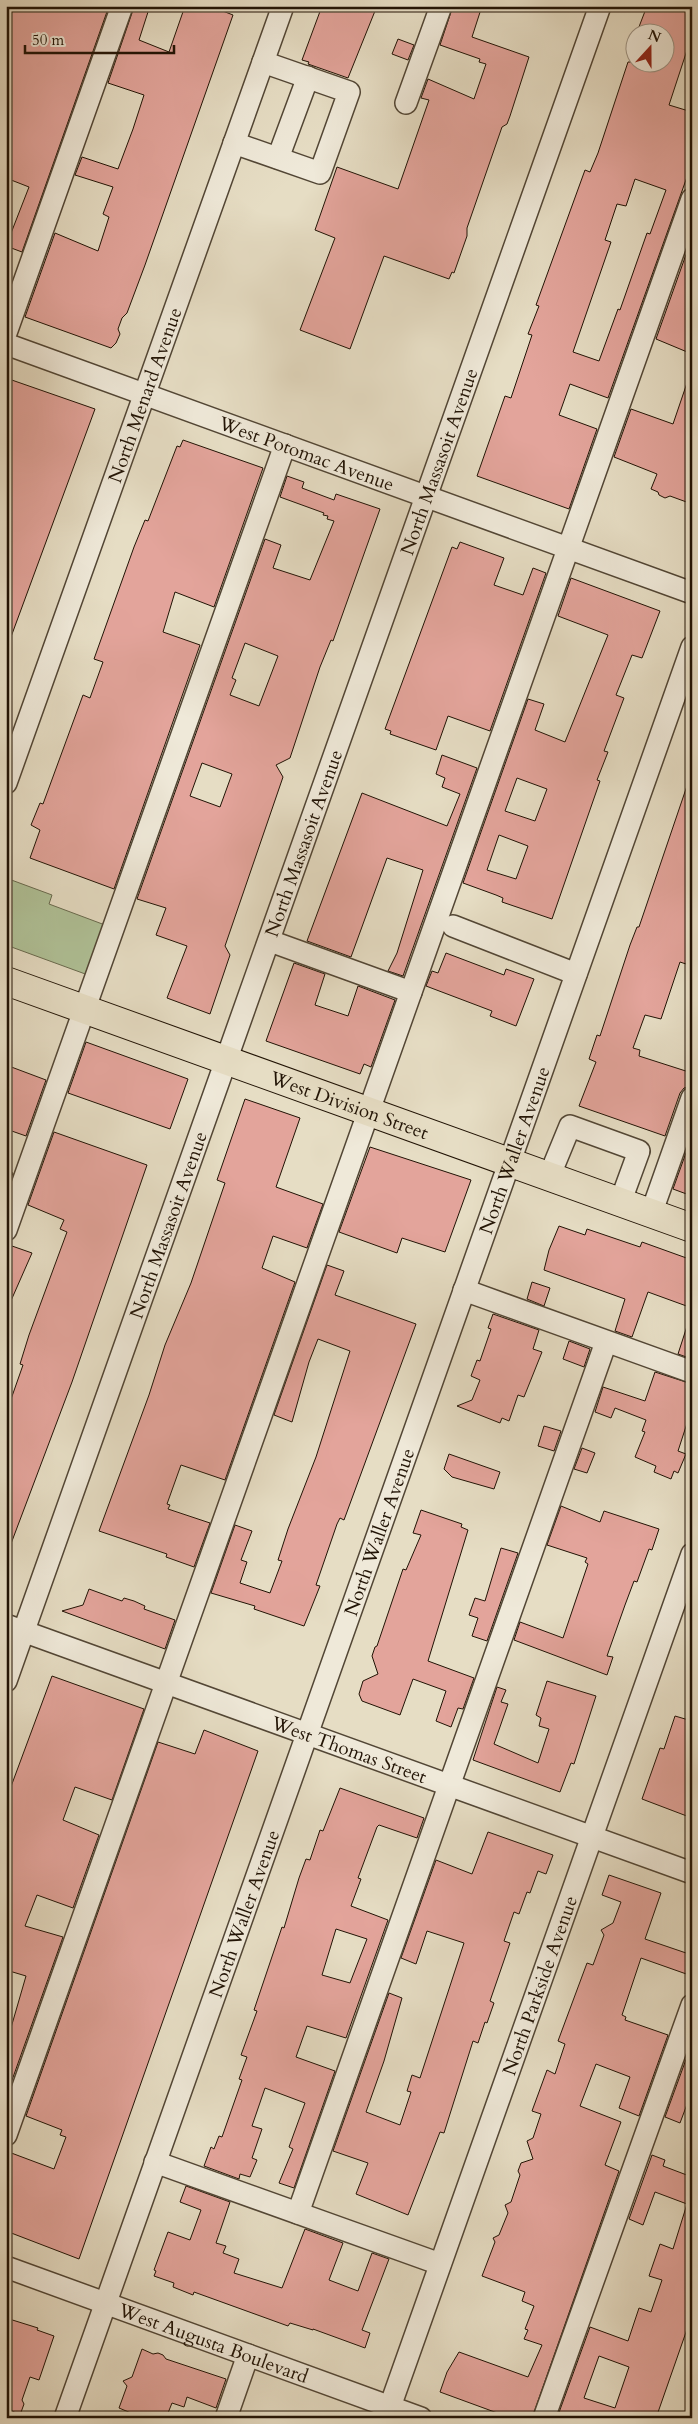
<svg xmlns="http://www.w3.org/2000/svg" width="698" height="2424" font-family="Cardo,serif">
	<style>
		.green { fill: #b0c298; stroke: #686a4e }
		.building { fill: #e3a49b; stroke: #211305; fill-rule: evenodd }
		.lines { fill: none; stroke-linecap: round; stroke-linejoin: round }
		.minor-casing { stroke: #524635; stroke-width: 24 }
		.major-casing { stroke: #211305; stroke-width: 30 }
		.minor { stroke: #efe9d9; stroke-width: 21 }
		.major { stroke: #e6ddc4; stroke-width: 28 }
		.labels { text-anchor: middle; stroke-width: 4; stroke-linejoin: round; paint-order: stroke }
		.street-label { font-size: 19px; fill: #211305; stroke: #efe9d9 }
	</style>
	<rect width="100%" height="100%" fill="#e6ddc4"/>
	<filter id="stains"><feTurbulence type="fractalNoise" baseFrequency=".004" numOctaves="4"/><feColorMatrix values="0 0 0 0 .2 0 0 0 0 .09 0 0 0 0 .02 0 0 0 .5 -.17"/></filter>
	<radialGradient id="worn" r=".72"><stop offset=".6" stop-color="#630" stop-opacity="0"/><stop offset="1" stop-color="#630" stop-opacity=".3"/></radialGradient>
	<path class="green" d="M6,878L52,895L49,904L105,925L88,975L6,945Z"/>
	<path class="building" d="M9,6H109L22,252L6,246L29,187L6,178V14Z
		M185,6H210L233,15L145,265L127,313L122,318L118,329L120,334L116,343L111,348L25,317L55,233L98,251L109,217L103,214L113,187L75,175L82,157L118,169L133,129L144,95L108,83L134,7L148,12L139,40L169,52Z
		M322,6H377L348,78L308,64L309,62L302,60Z
		M453,6H482L472,37L529,57L510,116L507,124L502,127L467,228V236L454,273L452,272L449,279L384,256L350,349L300,330L335,238L315,230L337,167L398,189L429,100L421,98L428,79L474,99L486,64L479,62L480,59L440,45Z
		M647,6H692V35L669,105L692,112V163L608,398L570,384L559,415L597,429L569,509L477,476L505,396L511,398L532,335L528,334L539,306L536,305L585,170L590,172L598,153L628,62H666V32H637ZM635,179L666,190L650,234L647,233L620,310L618,309L599,361L573,352L611,242L605,240L617,204L626,206Z
		M398,39L414,45L408,60L392,54Z
		M688,249L692,250V354L656,339Z
		M689,377H692V504L670,496L665,498L659,495L658,492L651,489L657,474L614,457L631,409L673,424Z
		M6,378L95,409L8,645H6Z
		M183,440L263,468L214,607L175,592L163,632L200,645L114,889L30,858L40,830L31,825L40,803L43,804L83,695L90,698L103,662L94,659L134,547L145,520L148,521L177,446L180,447Z
		M287,476L304,482L302,488L334,500L336,494L380,509L333,641L331,640L320,667L290,758L276,765L283,777L225,946L230,955L210,1014L167,998L187,946L156,935L166,908L137,899L265,539L281,545L273,568L310,580L334,521L327,519L328,516L323,515L324,513L280,497ZM245,643L278,656L259,706L230,695L236,680L232,678ZM202,763L232,774L220,807L190,796Z
		M460,542L504,558L494,585L523,595L533,568L546,573L490,731L448,716L436,750L390,734L391,731L385,729L452,547L457,549Z
		M571,578L660,611L642,658L632,655L616,695L624,698L604,751L608,752L597,780L600,781L552,919L502,902L503,898L496,895L463,883L528,699L544,704L535,730L565,742L608,635L558,616ZM517,778L547,789L535,821L505,811ZM499,835L528,846L516,879L487,870Z
		M442,755L477,768L403,976L388,971L397,953L423,870L387,858L351,957L307,941L362,793L447,826L460,794L442,787L445,778L436,774Z
		M690,777H692V946L686,964L680,962L661,1019L645,1015L633,1048L640,1050L639,1056L692,1073V1086L684,1088L680,1093L665,1136L579,1106L596,1062L589,1059L597,1035L600,1036L630,945L637,927H639Z
		M446,953L504,975L506,969L534,979L516,1026L490,1016L492,1011L426,986L432,971L438,973Z
		M294,963L325,974L315,1005L348,1016L358,986L395,1000L371,1067L364,1064L360,1074L266,1041Z
		M86,1042L188,1079L170,1129L68,1093Z
		M6,1065L46,1080L26,1136L6,1129Z
		M245,1099L300,1118L276,1187L323,1204L307,1248L273,1236L262,1268L295,1282L225,1480L181,1465L167,1504L170,1505L168,1509L210,1523L194,1567L166,1557L167,1554L99,1531L149,1395L165,1345L191,1283L225,1183L217,1180Z
		M54,1132L147,1165L72,1382L9,1549H6V1401L10,1402L23,1365L20,1364L29,1335L67,1232L60,1229L64,1220L28,1205Z
		M692,1136V1196L673,1189Z
		M370,1147L471,1180L445,1252L402,1238L397,1253L339,1232Z
		M6,1171L13,1173L7,1191H6Z
		M559,1226L585,1235L587,1229L640,1247L642,1242L692,1260V1308L648,1292L632,1337L615,1331L625,1299L544,1270L549,1250Z
		M12,1246L32,1253L6,1312V1261Z
		M327,1265L344,1271L335,1295L416,1324L344,1520L340,1518L337,1524L316,1585L320,1586L304,1626L254,1609L255,1606L211,1593L235,1525L252,1531L241,1560L247,1562L240,1583L270,1593L282,1561L278,1560L288,1529L316,1457L350,1351L318,1339L309,1362L292,1422L274,1415Z
		M532,1282L550,1288L544,1306L527,1299Z
		M493,1314L539,1330L533,1349L542,1352L524,1397L518,1395L509,1421L502,1418L500,1423L457,1406L472,1400L480,1380L471,1376L477,1360L480,1361L491,1329L488,1328Z
		M689,1320L692,1321V1359L678,1354Z
		M569,1341L590,1349L584,1367L563,1359Z
		M655,1372L692,1384V1408L678,1451L686,1454L678,1473L674,1471L671,1479L654,1472L656,1466L635,1457L645,1432L642,1431L646,1420L615,1408L611,1418L595,1412L603,1387L645,1401Z
		M544,1426L561,1431L554,1451L538,1446Z
		M582,1448L595,1453L587,1473L574,1469Z
		M449,1454L500,1472L494,1489L452,1477L444,1469Z
		M561,1506L600,1522L604,1511L659,1529L652,1550L649,1549L637,1582L634,1581L625,1605L607,1656L613,1657L607,1675L514,1640L520,1622L563,1638L588,1564L585,1562L587,1558L547,1545Z
		M421,1510L462,1524L461,1527L468,1530L428,1661L474,1678L463,1709L458,1708L451,1727L436,1721L446,1691L413,1679L400,1715L362,1701L359,1694L363,1681L378,1674L372,1656L375,1647L377,1646L403,1569L406,1570L421,1535L413,1533Z
		M501,1548L518,1553L487,1641L472,1636L478,1618L469,1615L475,1598L485,1601Z
		M89,1589L122,1601L124,1598L134,1601L145,1606L144,1609L175,1620L165,1649L62,1611L83,1605Z
		M52,1676L144,1709L112,1800L75,1787L63,1820L99,1835L73,1908L37,1895L25,1926L63,1937L6,2097V2045L26,1976L6,1970V1800Z
		M547,1681L596,1696L574,1764L571,1763L560,1792L473,1760L497,1687L506,1690L501,1702L508,1704L494,1744L538,1763L549,1729L539,1726L541,1718L536,1715Z
		M675,1716L692,1721V1818L642,1799L660,1748L664,1749Z
		M204,1730L258,1751L79,2259L6,2231V2151L54,2169L66,2137L60,2135L62,2130L26,2116L158,1742L195,1754Z
		M340,1788L424,1818L417,1838L379,1825L377,1827L358,1878L361,1879L351,1906L388,1920L346,2038L307,2026L296,2057L335,2071L294,2188L279,2183L293,2149L289,2147L305,2103L265,2088L252,2126L262,2129L252,2158L257,2160L250,2177L240,2174L239,2179L204,2166L211,2147L214,2149L219,2136L222,2137L242,2080L239,2079L247,2057L241,2055L257,2011L254,2010L282,1927L284,1928L299,1878L306,1859L310,1860L320,1830L323,1831ZM336,1929L367,1939L350,1983L322,1975Z
		M488,1832L553,1855L546,1874L538,1871L530,1893L527,1892L519,1914L514,1912L504,1941L510,1943L490,2001L494,2003L487,2023L485,2022L478,2043L473,2041L444,2133L440,2132L408,2215L356,2194L368,2163L333,2151L389,1993L402,1998L384,2061L366,2112L400,2125L411,2092L407,2091L412,2075L420,2078L464,1943L427,1931L416,1964L401,1958L436,1860L472,1874Z
		M609,1875L661,1893L645,1939L692,1955V1976L641,1958L622,2015L626,2017L625,2020L668,2035L639,2116L619,2108L630,2077L596,2064L580,2106L621,2122L605,2165L619,2171L532,2418H511L440,2392L447,2372L459,2352L528,2377L542,2345L524,2339L528,2330L525,2329L534,2306L522,2301L525,2292L482,2276L495,2242L493,2238L499,2235L508,2213L505,2205L511,2202L520,2175L518,2171L521,2163L533,2159L527,2141L533,2138L541,2114L532,2111L547,2070L555,2074L565,2044L558,2041L587,1963L593,1965L604,1935L601,1930L613,1923L621,1902L602,1895Z
		M692,2043V2091L680,2123L665,2117Z
		M652,2155L665,2160L663,2166L692,2177V2315L656,2418H557L590,2327L628,2341L639,2308L651,2312L662,2280L649,2276L660,2244L673,2249L687,2204L655,2192L643,2225L629,2219ZM599,2356L629,2367L615,2408L584,2398Z
		M186,2186L230,2202L216,2243L226,2246L223,2253L239,2259L234,2273L282,2288L305,2229L343,2243L329,2280L358,2291L372,2253L389,2259L362,2330L370,2333L365,2348L313,2329V2330L290,2323L288,2326L194,2292L193,2295L173,2287L174,2283L154,2276L156,2271L154,2270L168,2232L190,2240L201,2210L180,2202Z
		M6,2318L38,2328L37,2330L54,2336L39,2380L30,2377L22,2400L24,2404L20,2415L6,2408Z
		M142,2349L153,2354L158,2353L163,2355L166,2359L226,2379L216,2408L187,2397L184,2407L172,2403L166,2418H143L119,2408L127,2386L123,2381L132,2377Z"/>
	<g class="lines">
		<defs>
			<g id="minor">
				<path d="M406,103L441,6"/>
				<path d="M234,143L320,173L349,92L263,62"/>
				<path d="M278,158L308,77"/>
				<path d="M6,333L122,6"/>
				<path id="s1" d="M6,344L692,593"/>
				<path id="s2" d="M6,783L283,6"/>
				<path d="M453,926L576,974"/>
				<path d="M270,941L411,992"/>
				<path d="M549,1177L570,1126L639,1151L620,1203"/>
				<path d="M651,1214L692,1098"/>
				<path d="M6,1230L285,445"/>
				<path d="M464,1290L692,1372"/>
				<path id="s3" d="M6,1625L692,1873"/>
				<path id="s4" d="M6,1681L600,6"/>
				<path d="M6,2135L692,199"/>
				<path d="M155,2162L440,2264"/>
				<path d="M298,2213L606,1342"/>
				<path id="s5" d="M6,2267L421,2418"/>
				<path id="s6" d="M65,2418L692,647"/>
				<path d="M226,2418L248,2355"/>
				<path id="s7" d="M386,2418L692,1554"/>
				<path d="M544,2418L692,2005"/>
			</g>
			<g id="major">
				<path id="s8" d="M6,981L692,1228"/>
			</g>
		</defs>
		<use href="#minor" class="minor-casing"/>
		<use href="#major" class="major-casing"/>
		<use href="#minor" class="minor"/>
		<use href="#major" class="major"/>
	</g>
	<g class="labels">
		<g class="street-label">
			<text dy="7" stroke="none"><textPath href="#s2" startOffset="412">North Menard Avenue</textPath></text>
			<text dy="7" stroke="none"><textPath href="#s1" startOffset="320">West Potomac Avenue</textPath></text>
			<text dy="7" stroke="none"><textPath href="#s4" startOffset="1294">North Massasoit Avenue</textPath></text>
			<text dy="7" stroke="none"><textPath href="#s4" startOffset="889">North Massasoit Avenue</textPath></text>
			<text dy="7" stroke="none"><textPath href="#s8" startOffset="365">West Division Street</textPath></text>
			<text dy="7" stroke="none"><textPath href="#s6" startOffset="1345">North Waller Avenue</textPath></text>
			<text dy="7" stroke="none"><textPath href="#s4" startOffset="484">North Massasoit Avenue</textPath></text>
			<text dy="7" stroke="none"><textPath href="#s6" startOffset="940">North Waller Avenue</textPath></text>
			<text dy="7" stroke="none"><textPath href="#s3" startOffset="365">West Thomas Street</textPath></text>
			<text dy="7" stroke="none"><textPath href="#s6" startOffset="535">North Waller Avenue</textPath></text>
			<text dy="7" stroke="none"><textPath href="#s7" startOffset="459">North Parkside Avenue</textPath></text>
			<text dy="7" stroke="none"><textPath href="#s5" startOffset="221">West Augusta Boulevard</textPath></text>
		</g>
	</g>
	<rect width="698" height="2424" fill="none" stroke="#e6ddc4" stroke-width="25"/>
	<rect x="8" y="8" width="683" height="2409" fill="none" stroke="#211305" stroke-width="2.5"/>
	<rect x="12" y="12" width="673" height="2399" fill="none" stroke="#211305"/>
	<g transform="translate(650 48) rotate(21)"><circle r="24" fill="#efe9d9" stroke="#9d9384"/>
	<path d="M0-4L9 19L0 12L-9 19Z" fill="#8f2418"/>
	<text y="-8" font-size="14" font-weight="bold" text-anchor="middle" fill="#211305">N</text>
	</g>
	<path d="M25 45v8h149v-8" fill="none" stroke="#211305" stroke-width="2.5"/>
	<text x="32" y="45" font-size="15" fill="#211305" stroke="#efe9d9" stroke-width="4" paint-order="stroke">50 m</text>
	<rect width="100%" height="100%" filter="url(#stains)"/>
	<rect width="100%" height="100%" fill="url(#worn)"/>
</svg>
